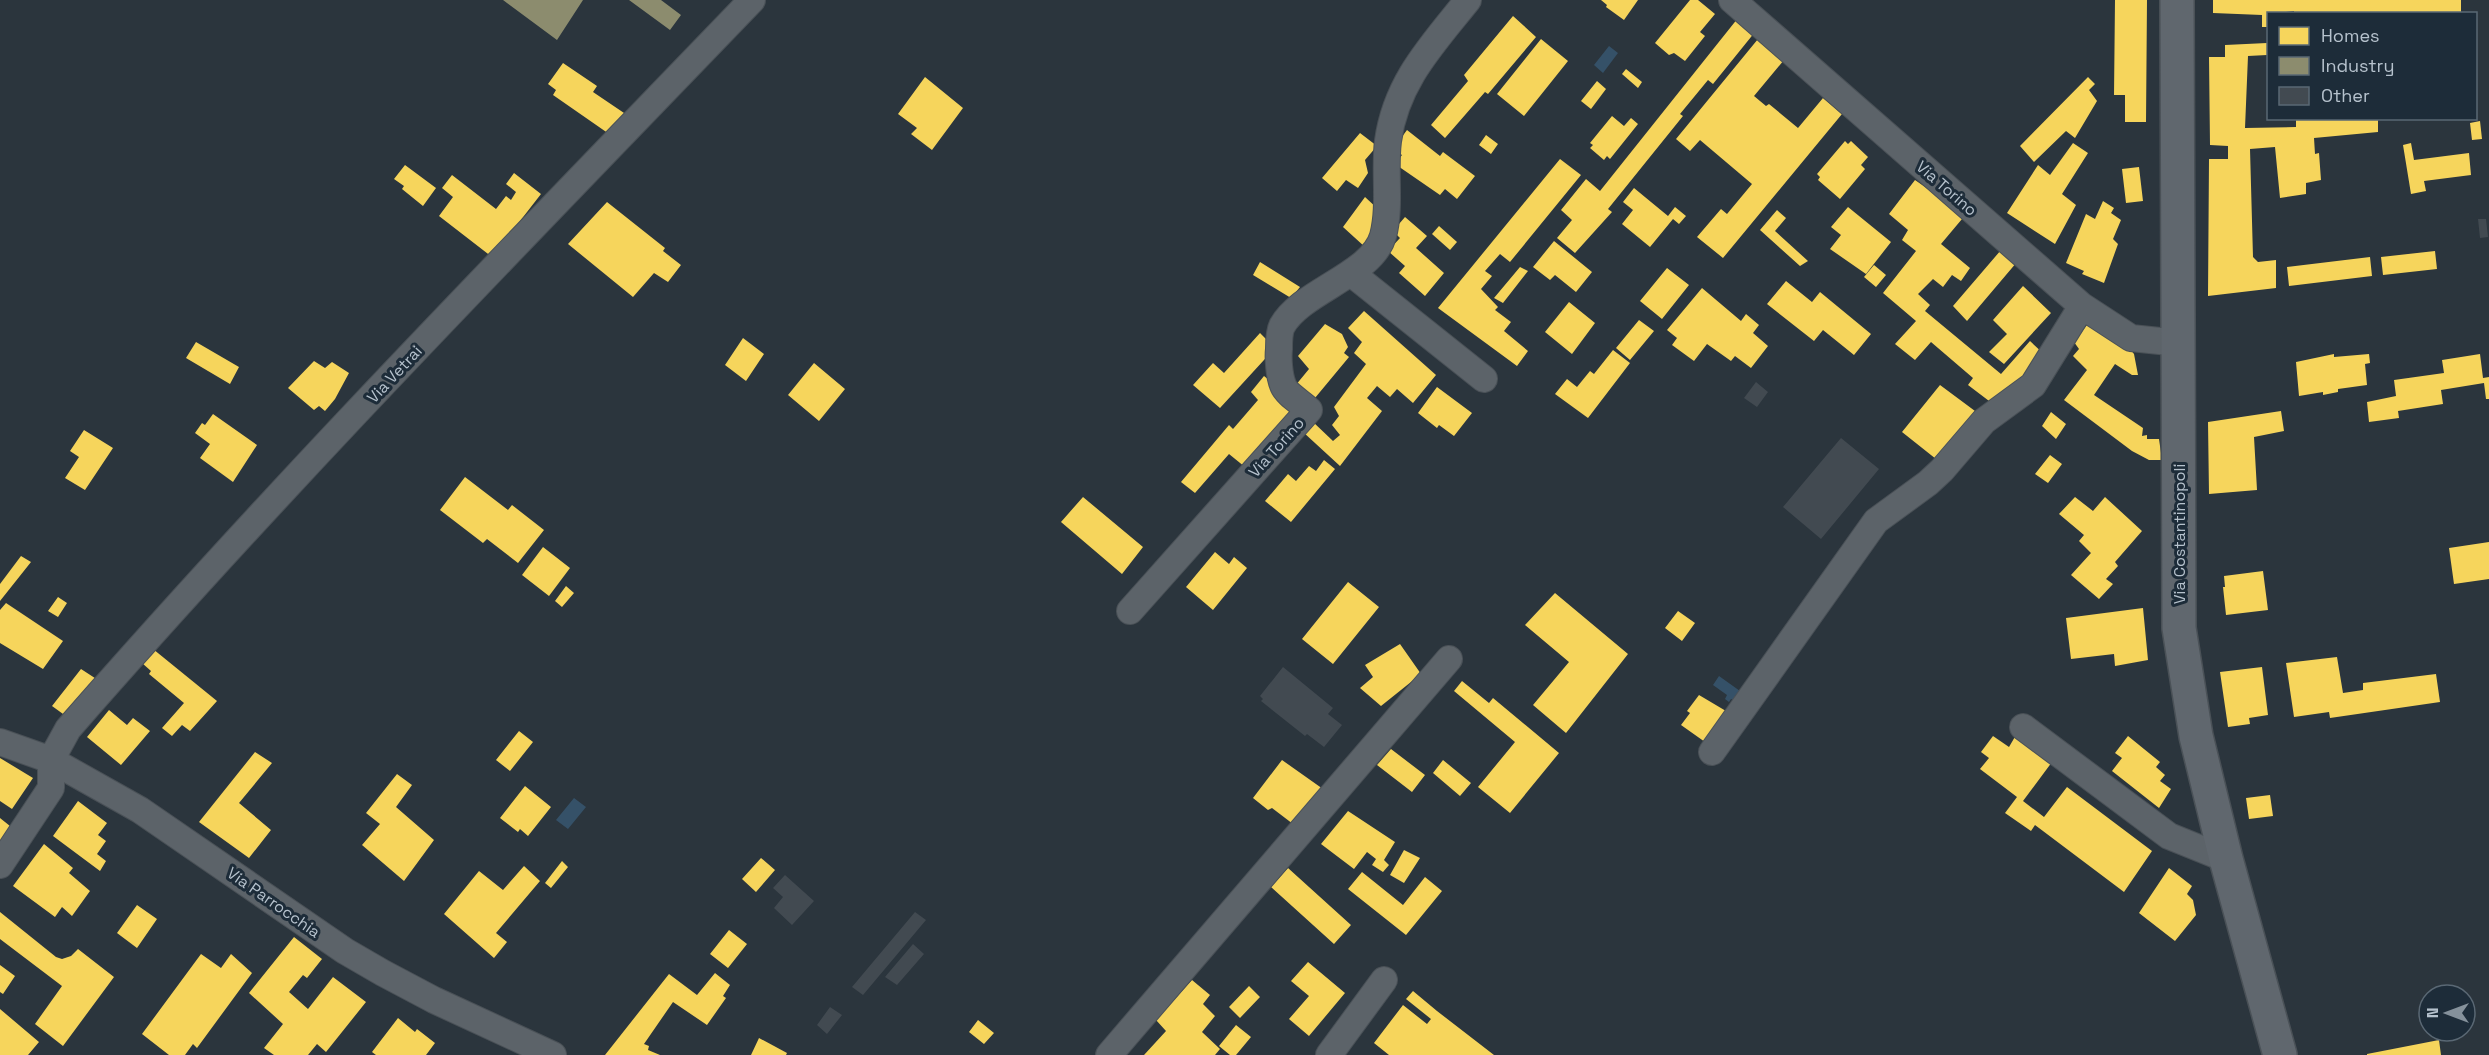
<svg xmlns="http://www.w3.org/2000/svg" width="2489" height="1055" font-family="'Space Grotesk',sans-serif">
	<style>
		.water { fill: #355168 }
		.homes { fill: #f6d55c }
		.industry { fill: #8c8c6e }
		.building { fill: #424a51 }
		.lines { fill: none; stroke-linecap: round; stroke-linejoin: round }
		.street-casing { stroke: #4a5157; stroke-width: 28 }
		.secondary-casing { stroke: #4a5157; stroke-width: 36 }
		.street { stroke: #5c6369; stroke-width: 26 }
		.secondary { stroke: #60676e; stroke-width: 33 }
		.labels { text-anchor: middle; stroke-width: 6; stroke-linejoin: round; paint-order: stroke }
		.street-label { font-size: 16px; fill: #b6c2cd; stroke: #1d2c39 }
	</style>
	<rect width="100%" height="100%" fill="#2b353d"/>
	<path class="water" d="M1609,46L1618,53L1603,73L1594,65Z
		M1719,676L1740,691L1733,700L1731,699L1729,702L1725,699L1727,695L1713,685Z
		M574,798L586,807L568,829L556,820Z"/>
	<path class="homes" d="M1601,0H1638L1624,20L1606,7L1607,5Z
		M1690,0H1698L1715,14L1700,32L1705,36L1685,61L1674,53L1669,55L1655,43Z
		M2115,0H2147L2146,122H2125V95H2114Z
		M2213,0H2461V14H2294V11L2268,14V27H2262V15L2213,13Z
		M1513,16L1536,37L1488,94L1485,92L1445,138L1431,125L1468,81L1464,75Z
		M1738,18L1755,32L1713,84L1708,80L1680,114L1683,116L1608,209L1612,212L1575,253L1557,238L1572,220L1561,210L1586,179L1600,191Z
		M1541,39L1568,61L1524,116L1497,94Z
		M1758,39L1784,60L1754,96L1766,106L1769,104L1798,128L1823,98L1842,114L1723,258L1697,237L1721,209L1727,214L1752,184L1700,140L1690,151L1676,139Z
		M2267,43V55L2248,56L2245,128L2296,127V118H2378V132L2314,138L2315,154L2319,153L2321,180L2306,183V194L2280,198L2275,147L2250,149L2253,257L2258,262L2276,260V288L2208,296L2209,159H2228V146L2210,145L2209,57H2225V45Z
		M563,63L597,86L593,92L627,115L612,136L553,95L556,90L548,84Z
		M1626,69L1642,82L1638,88L1622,74Z
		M925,77L963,108L932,150L911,134L917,128L898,114Z
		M2088,77L2095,84L2089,90L2097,101L2075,138L2066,131L2034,162L2020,146Z
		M1597,81L1606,89L1591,109L1581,101Z
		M1612,116L1624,126L1631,118L1638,124L1610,159L1607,156L1604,160L1590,148L1593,145L1590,143Z
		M2480,121L2482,139L2472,140L2470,123Z
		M1407,130L1440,156L1443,152L1475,176L1457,199L1445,189L1440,195L1395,164L1402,155L1393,149Z
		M1360,133L1377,146L1365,160L1368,173L1358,188L1346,180L1337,191L1322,178Z
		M1486,135L1498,144L1491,154L1479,145Z
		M1845,141L1848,144L1851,141L1868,157L1861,165L1865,169L1840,199L1818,180L1820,177L1817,174Z
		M2073,143L2088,153L2062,194L2076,205L2055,244L2007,213L2038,165L2050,175Z
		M2411,143L2414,160L2469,153L2471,175L2424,181L2426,191L2411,194L2403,145Z
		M1560,159L1581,175L1510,262L1500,254L1485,271L1492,276L1481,289L1498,307L1495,310L1511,322L1504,331L1528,351L1517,366L1438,308Z
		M405,165L436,188L423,206L402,189L404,186L394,179Z
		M2139,167L2143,201L2126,203L2122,169Z
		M514,173L541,194L492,257L439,216L453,197L442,188L452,175L496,209L506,196L511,200L516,192L506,184Z
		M1915,180L1951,205L1949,206L1962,219L1941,244L1970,268L1961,281L1952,275L1943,287L1933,279L1918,294L1930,305L1925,311L2001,374L2030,341L2046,356L1993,404L1968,385L1973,378L1931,342L1915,360L1895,344L1916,321L1883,293L1916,251L1902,240L1908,230L1889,214Z
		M1634,188L1668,216L1675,207L1686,216L1679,224L1673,219L1650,247L1622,224L1633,210L1623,202Z
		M1365,197L1379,210L1378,231L1365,247L1343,227Z
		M2103,201L2114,208L2111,213L2121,220L2113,239L2118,244L2104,283L2082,274L2084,271L2066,263L2086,214L2095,219Z
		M607,202L665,248L663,251L681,265L668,282L654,273L633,297L568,244Z
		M1848,207L1891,242L1866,274L1830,249L1841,235L1831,227Z
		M1777,210L1786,218L1775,231L1808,261L1800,266L1760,230Z
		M1405,217L1427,236L1416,248L1444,273L1425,296L1399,273L1405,266L1388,251L1400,238L1393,231Z
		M1439,226L1457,242L1450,250L1432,234Z
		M1554,241L1592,272L1576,292L1555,275L1550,280L1533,267Z
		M2001,250L2017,262L1967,321L1953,306Z
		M2435,251L2437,269L2383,275L2381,257Z
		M2370,257L2372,276L2289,286L2287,267Z
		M1260,262L1300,287L1291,298L1253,275Z
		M1874,265L1886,275L1876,287L1864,277Z
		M1520,267L1528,271L1503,303L1494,298Z
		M1667,268L1689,285L1662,319L1640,301Z
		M1786,281L1812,302L1820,292L1871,334L1854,355L1823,330L1814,341L1767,304Z
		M2023,286L2051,313L2004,364L1989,352L2007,334L1993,320Z
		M1702,288L1741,321L1746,314L1759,325L1753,333L1768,346L1751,368L1735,356L1731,361L1707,344L1694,361L1672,345L1677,338L1667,330Z
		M1569,302L1595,323L1572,354L1545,332Z
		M1364,311L1436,375L1413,403L1397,389L1390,397L1377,386L1367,398L1382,411L1340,466L1303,432L1312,421L1333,441L1340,435L1332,425L1339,416L1334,407L1366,364L1354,353L1362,342L1348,328Z
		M1639,320L1654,331L1630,360L1616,348Z
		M2090,321L2125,343L2134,354L2138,375H2132L2115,364L2094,395L2143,428L2142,436L2147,435V439H2159L2162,460H2149L2132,451L2064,400L2087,370L2073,356L2079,349L2074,342Z
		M1325,324L1342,334L1348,347L1344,353L1349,357L1310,404L1295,386L1309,369L1298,356Z
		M1260,333L1275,348L1220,408L1193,385L1213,363L1224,373Z
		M743,338L764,354L746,381L725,365Z
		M196,342L239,367L230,384L186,358Z
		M1613,350L1630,363L1588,418L1555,394L1567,379L1577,387L1590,371L1594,374Z
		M2334,354V357L2369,354L2370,363L2365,364L2367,385L2338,389V392L2323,395V392L2299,396L2296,362Z
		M2480,354L2483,378L2489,377V399H2486L2484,383L2441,390L2443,404L2398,411L2399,418L2369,422L2367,402L2396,396L2394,380L2444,373L2442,360Z
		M314,361L325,368L332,362L349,373L335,399L325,411L319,406L314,410L288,388Z
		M814,363L845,389L819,421L788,395Z
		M1264,376L1298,404L1245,467L1229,454L1195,493L1181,482L1229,425L1233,429L1258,400L1251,392Z
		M1940,385L1975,411L1936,459L1902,432Z
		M1437,387L1472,413L1454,436L1439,425L1437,428L1418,413Z
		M2281,411L2284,431L2254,437L2257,490L2209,494L2208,422Z
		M2051,412L2066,424L2056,439L2042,426Z
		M213,414L257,445L233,482L200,458L210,444L195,433L202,423L205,425Z
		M84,430L113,448L85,490L65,478L79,457L70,451Z
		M2050,455L2062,464L2048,483L2035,474Z
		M1324,460L1335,469L1291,522L1265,501L1288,474L1296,481L1309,466L1316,471Z
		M465,477L508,510L512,505L544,530L518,563L487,539L483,543L440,510Z
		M1083,497L1143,547L1122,574L1061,522Z
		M2075,497L2093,511L2105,497L2142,531L2115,562L2118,566L2106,579L2113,584L2099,599L2071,575L2091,553L2079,541L2084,535L2059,514Z
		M2489,542V579L2454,584L2449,548Z
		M543,547L570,568L549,596L522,575Z
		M1215,552L1229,564L1234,557L1247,568L1213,610L1186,587Z
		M21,556L31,562L0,601V584Z
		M2263,571L2268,610L2226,615L2223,587H2225L2224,576Z
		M1348,582L1379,607L1333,664L1302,639Z
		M566,586L574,593L562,607L555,601Z
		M1555,593L1628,654L1566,733L1533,705L1569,662L1525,625Z
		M58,597L67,603L58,617L48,611Z
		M6,603L63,641L43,669L0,643V610Z
		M2143,608L2148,660L2115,666L2114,654L2071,659L2066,618Z
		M1678,611L1695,623L1682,641L1665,628Z
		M1400,644L1421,674L1381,706L1360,688L1373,677L1365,665Z
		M153,649L217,701L190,731L182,725L172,736L162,728L184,703L149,674L151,671L142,663Z
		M2337,657L2343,693L2363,690V683L2436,674L2440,702L2330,718L2329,712L2294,717L2286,663Z
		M2262,667L2268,715L2249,718L2250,724L2228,727L2220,672Z
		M81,669L101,682L70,719L52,706Z
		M1462,681L1489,703L1493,698L1559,753L1510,813L1478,787L1515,742L1454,691Z
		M1699,695L1731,714L1705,742L1681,725L1690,713L1687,711Z
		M109,710L127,725L133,718L150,731L121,765L87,737Z
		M519,731L533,742L510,771L496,760Z
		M2016,735L2052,762L2023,801L2044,817L2067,787L2152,851L2124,892L2035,825L2031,831L2005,813L2017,797L1980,769L1989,758L1981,752L1993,736L2009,747Z
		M2128,736L2160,762L2156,767L2165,775L2160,781L2171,789L2159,808L2112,771L2122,758L2115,753Z
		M1391,749L1425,775L1412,792L1377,765Z
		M255,752L272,763L239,803L271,830L249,858L199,822Z
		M0,758L33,778L12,809L0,801Z
		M1282,760L1323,789L1293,824L1272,808L1268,810L1253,798Z
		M1443,760L1471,783L1460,796L1433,773Z
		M397,774L412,785L396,807L434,840L404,881L362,845L380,824L366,813Z
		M525,786L551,807L528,836L520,829L518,832L500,818Z
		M2270,795L2273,816L2249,819L2246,798Z
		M78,801L107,823L98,835L106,841L97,854L106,861L100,871L53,836Z
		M1348,811L1395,842L1384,860L1389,865L1383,872L1372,865L1376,859L1367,852L1354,869L1321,844Z
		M0,818L15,830L0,850Z
		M44,844L73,868L69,873L90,891L72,916L62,907L55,917L13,886Z
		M1404,850L1420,858L1404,883L1390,875Z
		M761,858L775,870L756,892L742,879Z
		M562,861L568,867L551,888L545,883Z
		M524,866L540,881L496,933L507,942L494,958L444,914L479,871L503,890Z
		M1288,868L1351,925L1334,944L1271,887Z
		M2169,868L2192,886L2187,894L2193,900L2196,915L2175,941L2139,913Z
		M1362,872L1403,905L1425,877L1442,891L1406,935L1348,889Z
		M137,905L157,919L137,948L117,933Z
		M0,912L56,957L62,959L71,956L78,949L114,977L63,1046L35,1024L62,986L0,939Z
		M729,930L747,944L728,968L710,954Z
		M294,937L322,959L307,978L303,975L289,992L308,1009L333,977L366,1002L326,1052L317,1044L308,1055H274L264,1048L283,1024L249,993Z
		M201,954L221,968L231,954L252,973L197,1048L193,1044L185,1055H169L142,1034Z
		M1308,962L1345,993L1309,1036L1289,1019L1309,996L1291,981Z
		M0,965L15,976L3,994L0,992Z
		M715,973L730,985L723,996L726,998L707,1025L673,1002L644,1044L649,1046L648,1050L660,1055H605L669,974L697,995Z
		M1192,980L1210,995L1203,1004L1215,1016L1202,1032L1220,1049L1215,1055H1144L1166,1031L1156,1020Z
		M1249,986L1260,997L1240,1018L1229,1007Z
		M1413,991L1437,1011L1494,1055H1389L1374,1043L1403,1005L1427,1024L1431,1019L1406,999Z
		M0,1009L39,1042L28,1055H0Z
		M398,1018L415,1032L417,1029L435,1043L426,1055H376L372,1052Z
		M978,1020L994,1033L984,1044L969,1032Z
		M1236,1025L1251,1037L1236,1055H1230L1219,1046Z
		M759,1038L787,1053L786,1055H751Z
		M2439,1040L2441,1055H2367V1054Z"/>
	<path class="industry" d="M503,0H583L557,40Z
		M629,0H661L681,15L670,30Z"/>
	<path class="building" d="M2478,219H2486L2488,237L2480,238Z
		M1756,382L1768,392L1757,407L1744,398Z
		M1841,438L1879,469L1821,539L1783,507Z
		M1283,667L1333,708L1328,714L1342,725L1324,747L1307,734L1305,736L1261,701L1263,699L1260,696Z
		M785,875L814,901L792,925L774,908L783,897L773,888Z
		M915,912L926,920L863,995L852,987Z
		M913,944L924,954L897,985L885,977Z
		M830,1007L842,1015L827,1034L817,1025Z"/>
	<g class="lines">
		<defs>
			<path id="street" d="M1732,0L2082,306L2131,338L2179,343
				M1351,273L1484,379
				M1130,611L1309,410C1302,403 1286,394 1283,385C1279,375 1278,358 1279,349C1279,342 1279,332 1282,326C1301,291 1372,275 1383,236C1391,206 1384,172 1388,141C1396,82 1432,45 1468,0
				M2023,727L2169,836L2226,859
				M0,742L51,760L140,810L345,951L383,973L434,1000L553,1055
				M1712,752L1876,521L1928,483L1942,470L1984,421L2033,385L2082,306
				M0,865L51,788V760L68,729C287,478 521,240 752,0
				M1109,1055L1449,659
				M1329,1055L1384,980"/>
			<path id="secondary" d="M2177,0L2179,628L2196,736L2226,859L2280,1055"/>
		</defs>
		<use href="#street" class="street-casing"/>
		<use href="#secondary" class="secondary-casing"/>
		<use href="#street" class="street"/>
		<use href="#secondary" class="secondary"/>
	</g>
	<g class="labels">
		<g class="street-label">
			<text transform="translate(1947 188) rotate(41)" y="6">Via Torino</text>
			<text transform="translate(394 374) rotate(-47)" y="6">Via Vetrai</text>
			<text transform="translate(1276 447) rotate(-48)" y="6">Via Torino</text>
			<text transform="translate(2179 534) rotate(-90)" y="6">Via Costantinopoli</text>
			<text transform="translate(274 902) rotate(35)" y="6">Via Parrocchia</text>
		</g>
	</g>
	<rect x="2267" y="12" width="210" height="108" fill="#1d2c39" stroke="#5a6874" stroke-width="1.5"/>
	<rect x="2279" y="27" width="30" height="18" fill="#f6d55c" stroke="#5a6874" stroke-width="1.5"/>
	<text x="2321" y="42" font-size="18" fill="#b6c2cd">Homes</text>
	<rect x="2279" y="57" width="30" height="18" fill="#8c8c6e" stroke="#5a6874" stroke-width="1.5"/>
	<text x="2321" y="72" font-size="18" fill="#b6c2cd">Industry</text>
	<rect x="2279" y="87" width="30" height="18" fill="#424a51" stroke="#5a6874" stroke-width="1.5"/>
	<text x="2321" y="102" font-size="18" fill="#b6c2cd">Other</text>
	<g transform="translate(2447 1013) rotate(270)"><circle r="28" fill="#1d2c39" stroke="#5a6874" stroke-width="1.5"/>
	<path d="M0-4.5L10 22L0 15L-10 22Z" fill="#85919b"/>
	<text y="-9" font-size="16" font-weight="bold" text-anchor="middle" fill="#b6c2cd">N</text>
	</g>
</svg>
